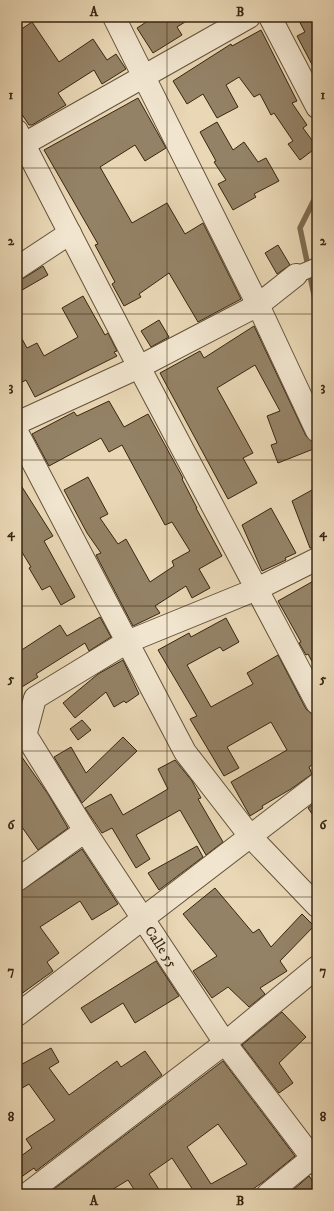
<svg xmlns="http://www.w3.org/2000/svg" width="334" height="1211" font-family="'IM FELL DW Pica',serif">
	<style>
		.lines { fill: none; stroke-linecap: round; stroke-linejoin: round }
		.stream { stroke: #7e6c52; stroke-width: 5.5 }
		.building { fill: #948266; stroke: #382611; fill-rule: evenodd }
		.pedestrian-casing { stroke: #64523a; stroke-width: 18 }
		.minor-casing { stroke: #64523a; stroke-width: 24 }
		.pedestrian { stroke: #f1e5cf; stroke-width: 16 }
		.minor { stroke: #f1e5cf; stroke-width: 22 }
		.grid { fill: none; stroke: #382611; stroke-width: 1; stroke-opacity: 0.55 }
		.labels { text-anchor: middle; stroke-width: 3; stroke-linejoin: round; paint-order: stroke }
		.street-label { font-size: 14px; fill: #382611; stroke: #f1e5cf }
		.neatline { fill: none; stroke: #382611; stroke-width: 1.5 }
		.grid-label { font-size: 13px; text-anchor: middle; font-weight: bold; fill: #382611 }
	</style>
	<rect width="100%" height="100%" fill="#e9d7b5"/>
	<filter id="stains"><feTurbulence type="fractalNoise" baseFrequency=".005" numOctaves="4"/><feColorMatrix values="0 0 0 0 .2 0 0 0 0 .09 0 0 0 0 .02 0 0 0 .5 -.17"/></filter>
	<radialGradient id="worn" r=".72"><stop offset=".6" stop-color="#630" stop-opacity="0"/><stop offset="1" stop-color="#630" stop-opacity=".3"/></radialGradient>
	<g class="lines">
		<path class="stream" d="M317,194L300,228L317,309"/>
	</g>
	<path class="building" d="M154,17H193L177,27L182,35L153,53L137,28Z
		M297,17H317V74L297,36L305,32Z
		M32,22L59,62L93,39L107,60L116,54L126,69L102,84L94,70L58,93L66,105L32,125H29L17,107V32Z
		M261,30L297,101L292,103L307,125L303,128L317,147L300,160L288,144L293,141L274,113L271,115L260,94L254,97L239,77L226,85L238,107L217,118L203,94L187,104L173,81L231,44L232,46Z
		M138,98L166,148L145,161L135,145L100,167L132,223L167,203L185,234L203,223L241,299L198,322L169,273L139,294L141,297L124,306L112,284L115,282L95,245L98,244L44,150Z
		M217,122L233,150L244,142L258,162L266,158L279,181L254,194L256,197L233,210L218,184L226,180L214,162L216,161L200,132Z
		M278,245L290,265L277,274L265,253Z
		M43,266L48,275L17,293V280L24,278Z
		M83,296L105,335L108,333L117,351L114,352L117,356L35,397L26,380L17,385V330L27,348L37,343L44,356L78,337L62,308Z
		M159,320L169,337L151,347L141,331Z
		M254,326L306,436L314,443L316,448L278,463L271,445L277,443L267,416L280,411L255,365L217,388L253,453L243,458L257,483L228,499L160,373L200,351L204,358Z
		M109,401L124,427L148,414L183,478L182,479L197,508H196L222,556L199,569L210,588L192,598L186,586L155,606L160,613L133,626L96,555L101,553L87,533L64,490L88,477L108,514L100,518L118,544L126,539L150,582L174,566L172,561L190,551L172,522L165,525L122,445L109,452L101,438L49,466L32,434L74,412L77,416Z
		M17,479L53,536L44,541L75,597L61,605L50,586L42,590L29,568L31,567L17,544Z
		M312,490L317,499V547L310,548L292,501Z
		M271,508L296,553L285,558L286,560L262,571L242,525Z
		M317,579V671L308,654L306,655L299,643L301,642L278,601Z
		M100,617L111,637L89,651L85,643L36,674L38,677L17,690V653L60,625L67,636Z
		M226,618L239,642L223,651L220,647L187,665L211,707L253,684L247,673L278,655L306,709L312,714L317,722V762L309,767L312,774L291,789L262,806L263,808L250,816L231,782L287,750L271,722L227,747L239,768L224,776L190,719L197,716L158,650L189,633L191,637Z
		M123,660L139,694L126,703L124,701L114,707L106,692L75,718L63,703L98,674Z
		M82,720L91,730L78,740L70,729Z
		M123,737L137,751L82,803L54,757L71,747L86,773Z
		M17,753H19L48,794L68,828L38,850L17,820Z
		M175,760L192,781L201,798L198,799L223,842L206,855L180,810L136,835L150,859L136,868L112,828L102,833L85,808L111,794L123,815L168,789L158,769Z
		M317,801V821L308,808Z
		M197,846L203,857L159,890L148,873Z
		M82,849L118,904L92,920L80,901L40,927L59,953L47,962L53,971L17,997V894Z
		M215,888L253,933L259,929L271,947L302,914L314,926L280,961L287,971L260,988L265,994L249,1007L228,987L212,998L193,971L217,956L183,914Z
		M156,961L179,996L135,1023L123,1003L91,1023L81,1008Z
		M282,1012L306,1037L279,1063L293,1083L279,1093L242,1045Z
		M51,1048L59,1062L49,1068L69,1095L117,1061L121,1067L145,1051L162,1075L36,1171L34,1168L17,1180V1159L32,1148L26,1139L55,1120L29,1084L17,1091V1067Z
		M223,1061L295,1156L263,1182L246,1194H193L195,1193L172,1158L149,1174L162,1194H137L128,1180L105,1194H51L50,1192ZM218,1124L247,1164L211,1184L187,1147Z
		M309,1176L317,1187V1194H295L293,1190Z"/>
	<g class="lines">
		<defs>
			<path id="pedestrian" d="M296,275L317,266"/>
			<g id="minor">
				<path d="M114,17L258,305L317,431"/>
				<path d="M270,17L317,107"/>
				<path d="M17,131L139,367L317,703"/>
				<path d="M17,148L249,17"/>
				<path d="M17,268L70,233"/>
				<path d="M17,423L139,367L258,305L296,275"/>
				<path d="M17,432L185,752L250,836L317,906"/>
				<path id="s1" d="M17,721L85,831L225,1043L317,1164"/>
				<path d="M18,741L25,736L35,698L127,642L257,589L317,559"/>
				<path d="M17,880L85,831"/>
				<path d="M17,1015L317,785"/>
				<path d="M27,1194L225,1043L317,967"/>
				<path d="M268,1194L317,1154"/>
			</g>
		</defs>
		<use href="#pedestrian" class="pedestrian-casing"/>
		<use href="#minor" class="minor-casing"/>
		<use href="#pedestrian" class="pedestrian"/>
		<use href="#minor" class="minor"/>
	</g>
	<path class="grid" d="M167,17V1194M17,168H317M17,314H317M17,460H317M17,606H317M17,751H317M17,897H317M17,1043H317"/>
	<g class="labels">
		<g class="street-label">
			<text dy="5" stroke="none"><textPath href="#s1" startOffset="268">Calle 55</textPath></text>
		</g>
	</g>
	<rect width="334" height="1211" fill="none" stroke="#e9d7b5" stroke-width="44"/>
	<rect x="22" y="22" width="290" height="1167" class="neatline"/>
	<g class="grid-label">
		<text x="94" y="16">A</text>
		<text x="240" y="16">B</text>
		<text x="11" y="99">1</text>
		<text x="323" y="99">1</text>
		<text x="11" y="245">2</text>
		<text x="323" y="245">2</text>
		<text x="11" y="391">3</text>
		<text x="323" y="391">3</text>
		<text x="11" y="537">4</text>
		<text x="323" y="537">4</text>
		<text x="11" y="683">5</text>
		<text x="323" y="683">5</text>
		<text x="11" y="829">6</text>
		<text x="323" y="829">6</text>
		<text x="11" y="975">7</text>
		<text x="323" y="975">7</text>
		<text x="11" y="1121">8</text>
		<text x="323" y="1121">8</text>
		<text x="94" y="1205">A</text>
		<text x="240" y="1205">B</text>
	</g>
	<rect width="100%" height="100%" filter="url(#stains)"/>
	<rect width="100%" height="100%" fill="url(#worn)"/>
</svg>
